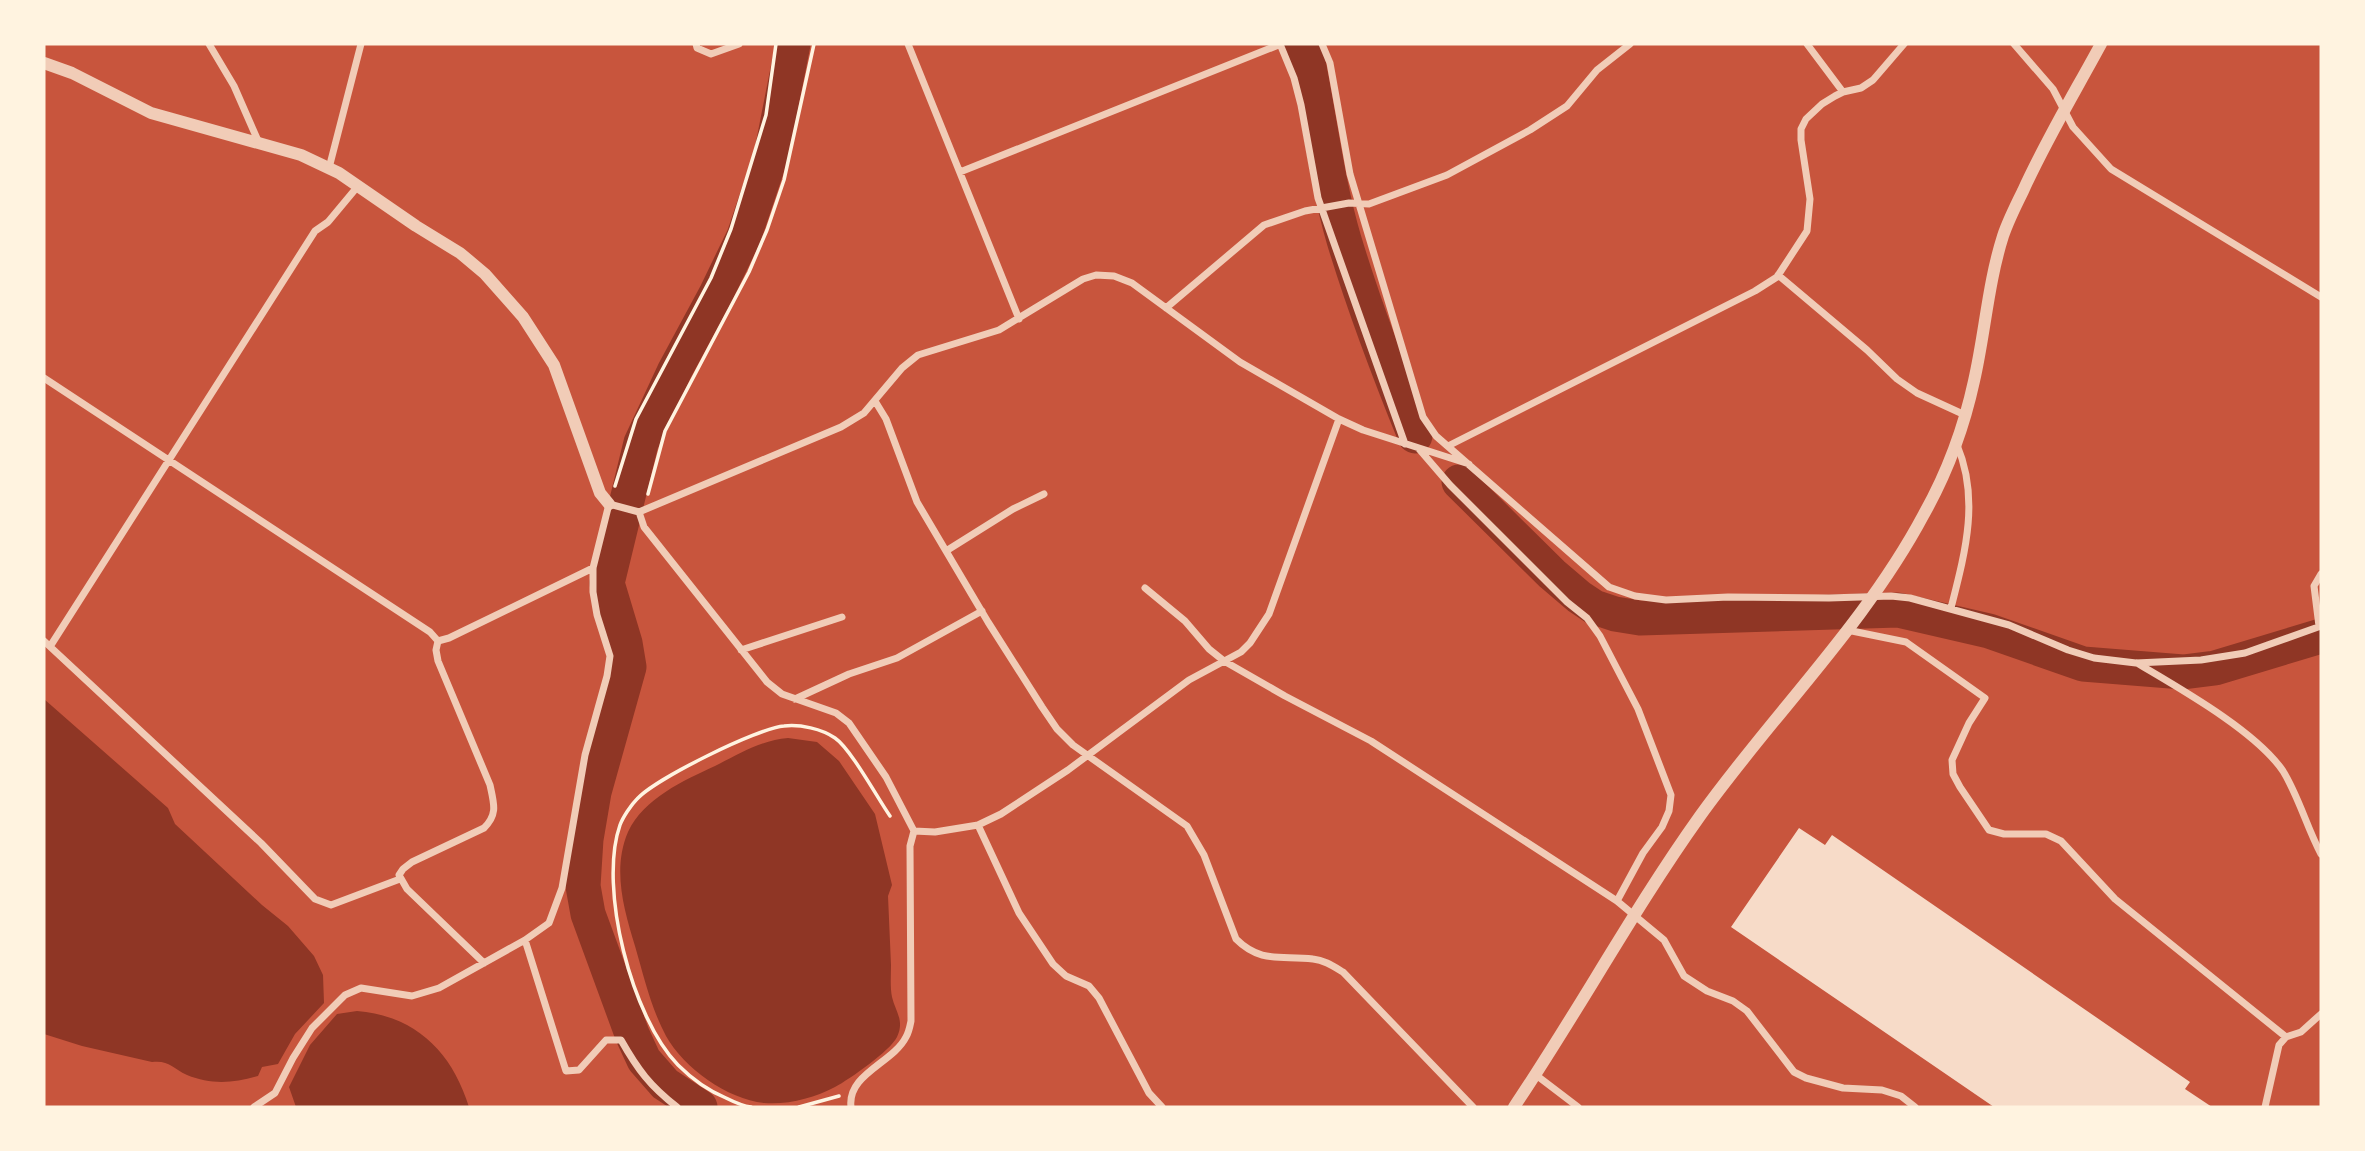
<svg xmlns="http://www.w3.org/2000/svg" width="2365" height="1151" font-family="Quicksand,sans-serif">
	<style>
		.water { fill: #8f3625 }
		.lines { fill: none; stroke-linecap: round; stroke-linejoin: round }
		.river { stroke: #8f3625; stroke-width: 35 }
		.building { fill: #f7dbc8 }
		.path { stroke: #fff3e0; stroke-width: 3.5 }
		.minor { stroke: #f1ccb7; stroke-width: 7 }
		.tertiary { stroke: #f1ccb7; stroke-width: 12 }
	</style>
	<rect width="100%" height="100%" fill="#c8553d"/>
	<path class="water" d="M44,699L168,808L175,824L262,905L288,926L314,956L323,975L324,1003L295,1034L278,1064L262,1067L258,1076C234,1083 211,1085 187,1075C172,1068 169,1060 152,1062L82,1046L44,1034Z
		M788,738L817,742L839,761L875,814L892,885L888,896C889,919 890,942 891,965C891,975 890,987 892,997C895,1011 905,1020 897,1037C890,1051 850,1079 835,1087C814,1098 788,1105 764,1103C727,1099 684,1068 666,1036C651,1008 644,977 635,946C624,910 612,869 628,832C644,798 683,781 715,766C739,754 762,740 788,738Z
		M357,1011C416,1016 452,1052 469,1107H296L289,1087L310,1045L337,1014Z"/>
	<g class="lines">
		<path class="river" d="M1300,44L1308,62C1320,121 1327,182 1344,240C1364,306 1389,372 1415,436
			M1459,482L1552,574L1579,597L1594,607L1615,614L1640,618L1898,610L1989,631L2083,664L2183,672L2215,668L2321,636
			M700,1107L665,1084L644,1060L632,1034L588,914L583,886L586,839L594,792L629,667L625,643L607,583L641,443L675,370L716,294L744,236L771,156L793,44"/>
	</g>
	<path class="building" d="M1799,828L1825,845L1832,835L2190,1082L2185,1089L2212,1107H1994L1731,927Z"/>
	<g class="lines">
		<path class="path" d="M615,486L636,419L711,278L731,229L766,115L776,44
			M648,494L665,431L749,272L767,230L784,180L814,44
			M751,1107C742,1106 734,1102 726,1098C709,1091 692,1079 678,1065C632,1018 598,888 620,825C623,817 631,805 637,799C655,779 758,728 784,726C800,724 822,729 835,738C851,749 878,799 890,816
			M799,1107L839,1096"/>
		<path class="minor" d="M209,44L234,86L259,143
			M696,44L697,48L711,54L739,44
			M908,44L1019,319
			M1280,44L1294,78L1301,105L1318,198L1405,444
			M1322,44L1330,63L1350,174L1423,417L1436,436L1609,587L1635,596L1666,600L1728,597L1829,598L1891,596L1910,598L2009,625L2068,650L2094,658L2136,663L2201,660L2245,653L2321,626
			M1807,44L1843,92
			M2014,44L2053,89L2073,127L2111,169L2321,297
			M329,168L361,44
			M960,172L1281,44
			M1778,275L1867,350L1897,379L1917,393L1965,415
			M1166,308L1264,225L1305,211L1349,203L1369,204L1447,175L1530,130L1567,106L1597,70L1630,44
			M44,378L430,632L438,641L449,638L593,568
			M875,401L886,419L917,502L988,622L1042,707L1057,729L1073,745L1187,826L1204,855L1236,939C1261,964 1282,955 1313,959C1324,960 1333,966 1343,972L1473,1107
			M1448,446L1755,291L1777,277L1807,231L1810,199L1801,140V129L1806,119L1822,104L1835,96L1843,92L1861,88L1873,80L1904,44
			M1419,449L1450,485L1567,602L1587,618L1600,636L1638,709L1671,795L1669,811L1662,827L1643,853L1617,901L1664,940L1684,976L1707,991L1733,1001L1747,1011L1794,1072L1806,1078L1843,1088L1882,1090L1901,1096L1915,1107
			M639,512L644,527L767,682L782,694L836,713L849,723L886,777L914,831L935,832L978,825L1019,913L1053,964L1066,976L1089,986L1099,998L1149,1093L1162,1107
			M946,551L1013,509L1044,494
			M1145,588L1185,621L1209,649L1224,661L1285,696L1371,741L1617,901
			M1951,608C1965,553 1980,499 1957,445
			M2319,626L2314,586L2321,574
			M1847,630L1906,642L1985,698L1969,723L1952,760L1953,774L1960,787L1989,830L2004,834H2046L2061,841L2115,899L2286,1037
			M44,641L261,843L315,899L331,905L400,879
			M438,641L436,650L438,661L490,785C494,804 498,814 484,828L412,862L403,869L399,875L407,889L484,963
			M51,645L315,231L328,222L358,186
			M741,650L842,617
			M2137,663C2179,688 2256,731 2283,771C2299,797 2307,828 2321,854
			M795,699L849,674L897,658L982,611
			M978,825L1001,814L1068,770L1189,680L1241,652L1250,643L1269,614L1339,419
			M525,940L566,1071L579,1070L606,1040H621C638,1070 650,1086 677,1107
			M1536,1075L1578,1107
			M254,1107L275,1093L293,1058L312,1028L345,995L361,988L412,996L439,988L525,940L549,923L562,888L585,755L607,676L610,656L597,615L593,592V568L609,504L639,512L841,427L864,413L902,368L918,355L999,330L1083,279L1096,275L1114,276L1132,283L1240,362L1339,419L1363,430L1469,464
			M851,1107C847,1074 893,1063 906,1037C909,1032 910,1026 911,1021L910,846L914,831
			M2265,1107L2279,1045L2286,1037L2301,1032L2321,1014"/>
		<path class="tertiary" d="M44,63L72,73L151,113L301,155L339,173L416,226L460,253L485,274L523,317L554,365L600,493L609,504
			M1514,1107C1578,1012 1633,910 1700,816C1773,714 1865,625 1924,514C1947,473 1964,427 1974,381C1985,333 1988,283 2003,236C2008,221 2016,205 2023,191C2046,140 2075,92 2101,44"/>
	</g>
	<rect width="2365" height="1151" fill="none" stroke="#fff3e0" stroke-width="91"/>
</svg>
